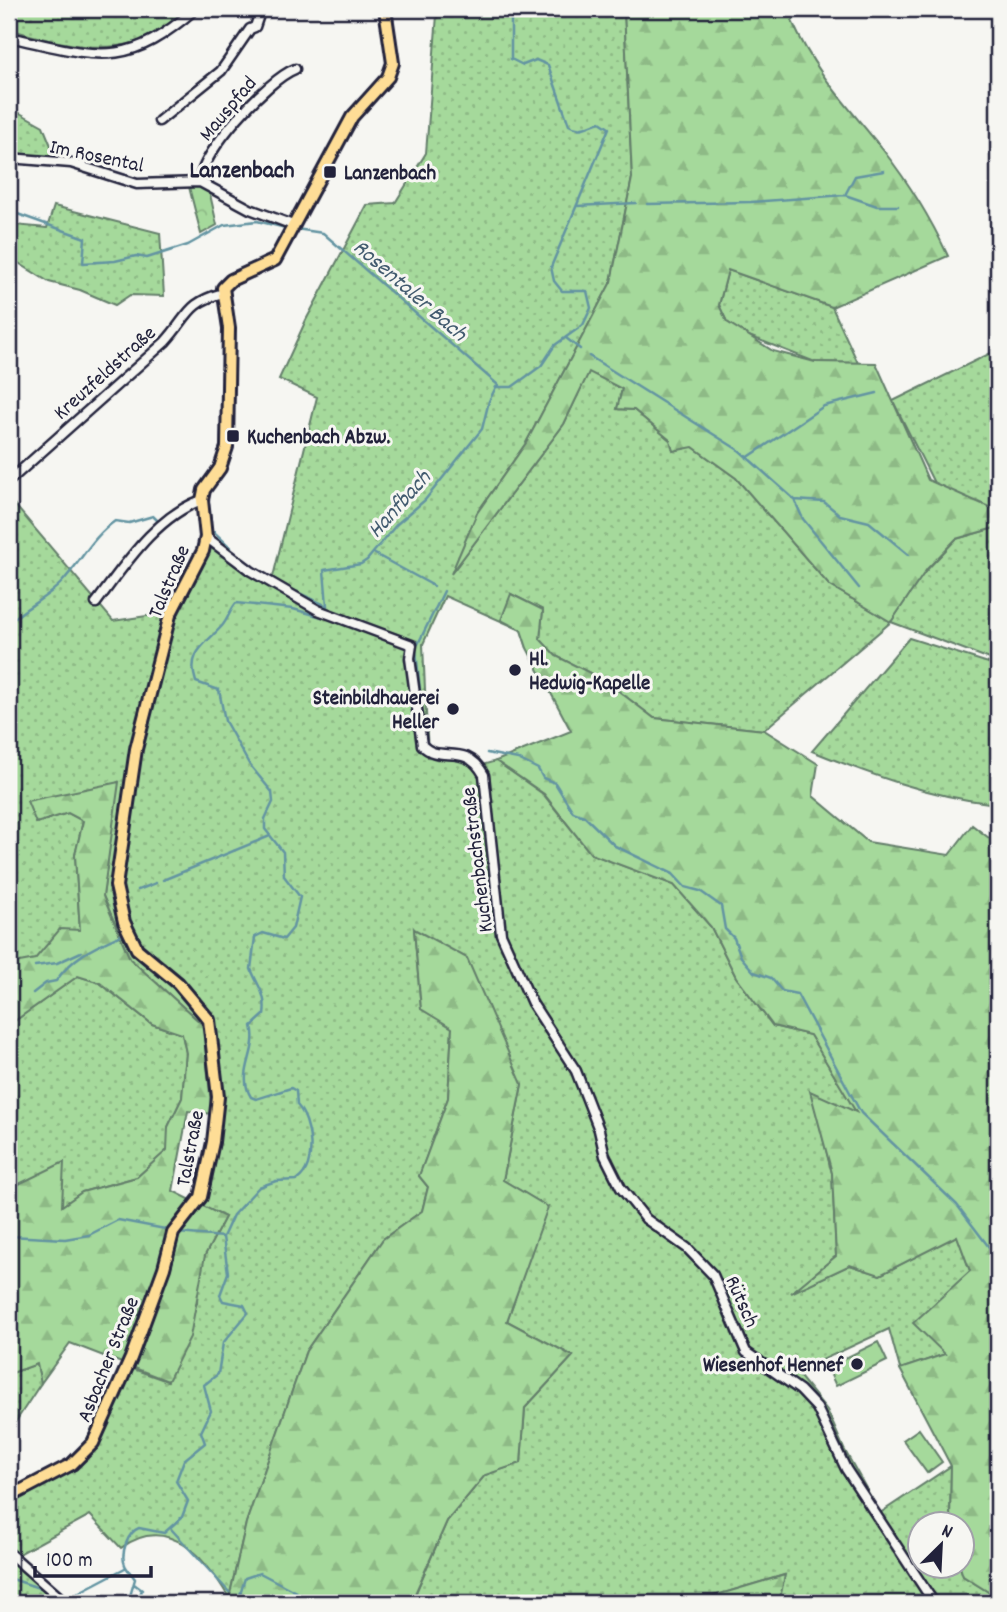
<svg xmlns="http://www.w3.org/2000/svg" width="1007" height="1612" font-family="Dekko,sans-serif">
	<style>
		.grass { fill: url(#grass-dots); stroke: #647e6b; stroke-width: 2 }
		.forest { fill: url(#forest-firs); stroke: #647e6b; stroke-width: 2 }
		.park { fill: url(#park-crowns); stroke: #647e6b; stroke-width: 2 }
		.garden { fill: #a5d99b; stroke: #647e6b; stroke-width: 2 }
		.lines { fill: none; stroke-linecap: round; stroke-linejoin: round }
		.stream { stroke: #6394a2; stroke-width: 2.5 }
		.minor-casing { stroke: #22223b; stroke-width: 13 }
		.major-casing { stroke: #22223b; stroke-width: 16 }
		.minor { stroke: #f6f6f2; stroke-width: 8 }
		.major { stroke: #fedd96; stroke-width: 10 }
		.poi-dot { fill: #22223b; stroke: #f6f6f2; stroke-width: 2.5 }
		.labels { text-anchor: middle; stroke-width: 6; stroke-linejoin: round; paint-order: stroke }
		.street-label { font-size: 21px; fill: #22223b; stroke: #f6f6f2 }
		.poi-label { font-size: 21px; font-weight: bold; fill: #22223b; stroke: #f6f6f2; text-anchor: start }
		.water-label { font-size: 23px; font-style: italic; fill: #425b6f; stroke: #f6f6f2 }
		.quarter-label { font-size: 24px; font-weight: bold; fill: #22223b; stroke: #f6f6f2 }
	</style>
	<defs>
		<pattern id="grass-dots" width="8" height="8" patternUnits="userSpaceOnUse" patternTransform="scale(1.75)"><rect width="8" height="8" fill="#a5d99b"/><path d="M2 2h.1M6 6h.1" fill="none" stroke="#8eba86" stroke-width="1.8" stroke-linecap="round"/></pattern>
		<pattern id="forest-firs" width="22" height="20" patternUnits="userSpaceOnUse" patternTransform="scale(1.75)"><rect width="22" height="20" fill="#a5d99b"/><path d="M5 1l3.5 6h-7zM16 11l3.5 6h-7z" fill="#8eba86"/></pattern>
		<pattern id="park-crowns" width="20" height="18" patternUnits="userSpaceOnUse" patternTransform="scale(1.75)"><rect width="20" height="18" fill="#a5d99b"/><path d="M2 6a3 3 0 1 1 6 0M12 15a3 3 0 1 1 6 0" fill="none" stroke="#8eba86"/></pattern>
	</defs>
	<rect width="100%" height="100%" fill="#f6f6f2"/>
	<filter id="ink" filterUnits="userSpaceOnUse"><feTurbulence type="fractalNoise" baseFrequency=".0143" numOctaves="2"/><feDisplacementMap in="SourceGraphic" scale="14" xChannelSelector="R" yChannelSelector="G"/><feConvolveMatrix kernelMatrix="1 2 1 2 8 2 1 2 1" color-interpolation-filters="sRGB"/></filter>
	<g filter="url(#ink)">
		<path class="grass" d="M9,9H187C177,17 168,27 157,33C114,59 54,43 9,29Z
			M434,9H624L632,178L611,282L526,443L477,513L454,570L564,424L589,371L622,389L617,409L634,410L670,440L693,447L736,478L829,585L891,622L922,575L956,539L998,527V662L891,622L764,730L654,718L604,680L556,656L540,639L543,610L511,594L527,648L521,630L445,596L423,644L428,757L453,759L475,767L496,761L543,794L591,854L674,885L711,927L736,977L773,1026L810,1035L857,1113L811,1092L832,1173L836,1256L794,1291L850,1265L880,1275L957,1235L970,1271L946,1354L900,1369L889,1329L796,1372L827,1410L844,1449L880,1513L951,1466L950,1524H920V1566L960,1567L963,1576L998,1598V1603H779L784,1575L690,1603H417L414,1597L447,1521L485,1475L521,1463L525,1408L573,1356L507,1321L547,1207L503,1180L522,1084L414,929L421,1009L452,1027L448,1098L419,1176L428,1187L422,1211L383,1239L306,1351L246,1523L229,1598C207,1560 169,1512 121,1548L90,1515L17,1555L72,1603H9V1491L68,1461L87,1439L122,1365L167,1381L197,1303L198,1278L205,1255L225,1217L198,1205L212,1114L203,1025L130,959L103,896L118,782L36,823L68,813L83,821L75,855L80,931L60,930L14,988L9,1017V498L113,621L167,613L202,539L272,581L317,397L279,379L306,320L367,205L395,203L426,153L437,15Z
			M9,107L43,126L56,158L9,155Z
			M54,206L160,233L164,296L130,295L115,305L80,290L49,282L9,257L15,225L47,228Z
			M728,270L832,307L858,363L815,362L744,334L727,322L719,305Z
			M997,350L998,352V513L935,485L893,401Z
			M909,638L998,666V825L989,803C928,796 869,774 812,751Z
			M78,976L100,983L152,1024L182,1034L186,1053L182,1098L168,1127V1150L137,1177L82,1192L61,1207L12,1187L9,1181V1025Z
			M37,1364L41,1383L9,1432V1374Z"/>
		<path class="forest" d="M624,9H805L792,21C815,73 848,106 883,150C909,183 930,217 948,256L832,307L728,270L719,305L727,322L773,351L815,362L876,363L928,480L998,511V527L956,539L927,569L891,622L829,585L736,478L693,447L673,451L670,440L634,410L617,409L622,389L589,372L564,424L451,574L477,513L526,443L611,282L632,178Z
			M511,594L543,610L540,639L556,656L604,680L654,718L764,730L818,764L813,796L868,842L949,855L972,825L998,845V1598L963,1576L960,1567L962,1524H950L951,1466L900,1369L945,1354L913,1323L970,1271L957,1236L880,1275L850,1265L791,1293L836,1256L832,1173L810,1091L856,1112L810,1035L773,1026L736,977L711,927L674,885L591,854L544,794L496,761L571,731L527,648L521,630L501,620Z
			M119,782L103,896L130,959L203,1025L212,1114L188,1111L173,1191L225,1217L205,1255L190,1337L168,1381L70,1343L41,1383L37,1364L9,1374V1181L13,1187L64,1162L62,1206L82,1192L137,1177L167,1150L168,1127L182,1098L186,1053L182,1034L152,1024L100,983L78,976L9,1025L14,988L9,964L35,959L60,929L80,930L75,855L83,821L68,813L36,823L27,801Z
			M414,929L467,958L522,1084L503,1180L548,1207L507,1321L573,1356L525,1408L521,1463L485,1475L447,1521L414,1596L418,1603H228L246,1523L306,1351L383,1239L422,1211L428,1187L419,1176L448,1098L452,1028L421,1009Z
			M785,1575L779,1603H690Z"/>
		<path class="park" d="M195,185L209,190L217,225L201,234L189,187Z"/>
		<path class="garden" d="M878,1342L887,1361L836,1386L827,1367Z
			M919,1429L942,1462L927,1473L903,1440Z"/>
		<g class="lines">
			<path class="stream" d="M845,195L855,176L884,171
				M647,204L751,202L845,195L877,206H898
				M577,206L636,203
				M9,211L85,238L83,263L115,261L136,256L147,258L188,245L224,225L257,221L286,228
				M296,229L323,233L498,385
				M566,338L580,349
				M589,356L740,451L795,500L824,502L840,515L869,522L909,555
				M747,458L824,406L877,393
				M795,501L803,519L859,588
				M214,532L231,548
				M375,554L434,586
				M239,556L255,569
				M286,587L327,606
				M9,623C25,607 47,598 61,583C80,563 92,537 115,521L129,523L153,516L158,521
				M418,644L444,591
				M416,651L425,740L431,749
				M487,753L518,759L538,769L543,778L555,783L573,812L584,816L615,846L673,874L685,887L700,891L721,906L725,929L734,938L741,957L754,972L771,978L782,991L797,994L861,1113L957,1205L998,1259
				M163,880L270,836
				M138,890L156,883
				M35,966L57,963L81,952
				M33,993L46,983L56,981C73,956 95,947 121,935
				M178,1233L223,1237
				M9,1236L65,1239L89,1235L118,1220L165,1229
				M172,1530L229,1592
				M9,1578L39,1588
				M134,1584L142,1590L136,1603
				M240,1595L245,1578L260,1573L317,1603
				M68,1598L125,1568
				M128,1603L135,1579C132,1574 127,1570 125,1565C120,1553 128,1532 139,1528L164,1533L182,1517L188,1501L176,1481L184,1460L205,1443L201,1432L211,1411L204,1385L218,1374L223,1343L248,1313L244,1305L223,1301L220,1295L228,1273L223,1237L233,1215L259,1187L276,1181L297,1180C318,1166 312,1121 297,1105L296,1091L291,1088L256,1099L251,1097C236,1073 259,1052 252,1026L264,1015C267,994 258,987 251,969L255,937L263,933L284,939L293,928L300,897L284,876L283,852L265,829V819L273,802L272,792L249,764L225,721L219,690L196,682C186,652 206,644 222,626C228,619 230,610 236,603L293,609L322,617L327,606L324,570L361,564L367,560L397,524L425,500L482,429L489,401L496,387H512L541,366L555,345L583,325L591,308L587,291H562L554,281L551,267L609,128L600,122C588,125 581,133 569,125L548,65L536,60L523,65L511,59V19C493,9 467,21 445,9"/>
			<defs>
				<path id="minor" d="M9,37C94,55 124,72 195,9
					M159,121L221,71L250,29L255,27L261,9
					M9,158L71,163L137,184L200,182L250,209L293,225
					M200,182C200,153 268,79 295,69
					M9,481L165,342C189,316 186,303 223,293
					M206,537L251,571L318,610L412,645L410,658L422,745C440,765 465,740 484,775L501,934L532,1003L576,1071L599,1130L605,1156L621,1188L646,1219L687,1248L713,1275L746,1352L800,1390L817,1408L846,1469L934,1603
					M96,603C124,566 156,516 202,500
					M9,1553L66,1603"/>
				<path id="major" d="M9,1497L72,1464L93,1443L131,1358L164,1268L173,1233L201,1197L213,1142L218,1097L209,1020L178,983L137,949L124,922L116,886L136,749L170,615L203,551L206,537L202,500L204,490L220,468L227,447L229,328L223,288L231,280L275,260L352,117L388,77L393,63L385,9"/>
			</defs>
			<use href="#minor" class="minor-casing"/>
			<use href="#major" class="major-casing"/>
			<use href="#minor" class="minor"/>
			<use href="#major" class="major"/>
		</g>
	</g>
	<g class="poi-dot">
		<rect x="323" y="165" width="14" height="14" rx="3.5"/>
		<rect x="226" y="429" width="14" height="14" rx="3.5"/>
		<circle cx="515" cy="670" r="7"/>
		<circle cx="453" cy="709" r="7"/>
		<circle cx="857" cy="1364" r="7"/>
	</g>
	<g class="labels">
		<g class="street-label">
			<text transform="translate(227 108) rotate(-50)" y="7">Mauspfad</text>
			<text transform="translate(97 155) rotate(12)" y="7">Im Rosental</text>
			<text transform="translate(104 372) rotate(-42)" y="7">Kreuzfeldstraße</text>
			<text transform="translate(168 581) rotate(-67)" y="7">Talstraße</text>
			<text transform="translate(476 860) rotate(-97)" y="7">Kuchenbachstraße</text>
			<text transform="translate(189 1148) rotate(-79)" y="7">Talstraße</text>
			<text transform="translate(743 1301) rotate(66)" y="7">Rütsch</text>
			<text transform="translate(107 1359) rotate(-68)" y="7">Asbacher Straße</text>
		</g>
		<g class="poi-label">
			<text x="344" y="179">Lanzenbach</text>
			<text x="247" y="443">Kuchenbach Abzw.</text>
			<text x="529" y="665">Hl.<tspan x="529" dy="24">Hedwig-Kapelle</tspan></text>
			<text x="439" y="704" text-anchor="end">Steinbildhauerei<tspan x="439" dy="24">Heller</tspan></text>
			<text x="843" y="1371" text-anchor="end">Wiesenhof Hennef</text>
		</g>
		<g class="water-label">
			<text transform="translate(411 289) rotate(41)" y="8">Rosentaler Bach</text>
			<text transform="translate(398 503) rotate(-48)" y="8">Hanfbach</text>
		</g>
		<g class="quarter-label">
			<text x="242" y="177">Lanzenbach</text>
		</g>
	</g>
	<rect width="1007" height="1612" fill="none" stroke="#f6f6f2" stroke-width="35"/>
	<rect x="18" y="18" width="972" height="1577" fill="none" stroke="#22223b" stroke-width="2.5" filter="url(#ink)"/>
	<g transform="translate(941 1545) rotate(24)"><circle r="33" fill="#f6f6f2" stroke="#a1a1a9" stroke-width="2"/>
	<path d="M0-5L12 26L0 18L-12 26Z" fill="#22223b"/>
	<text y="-10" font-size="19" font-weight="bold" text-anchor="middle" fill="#22223b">N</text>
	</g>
	<path d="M35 1566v10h116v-10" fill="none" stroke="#22223b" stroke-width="3.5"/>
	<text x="46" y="1566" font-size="21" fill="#22223b" stroke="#f6f6f2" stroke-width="5" paint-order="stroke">100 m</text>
</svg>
